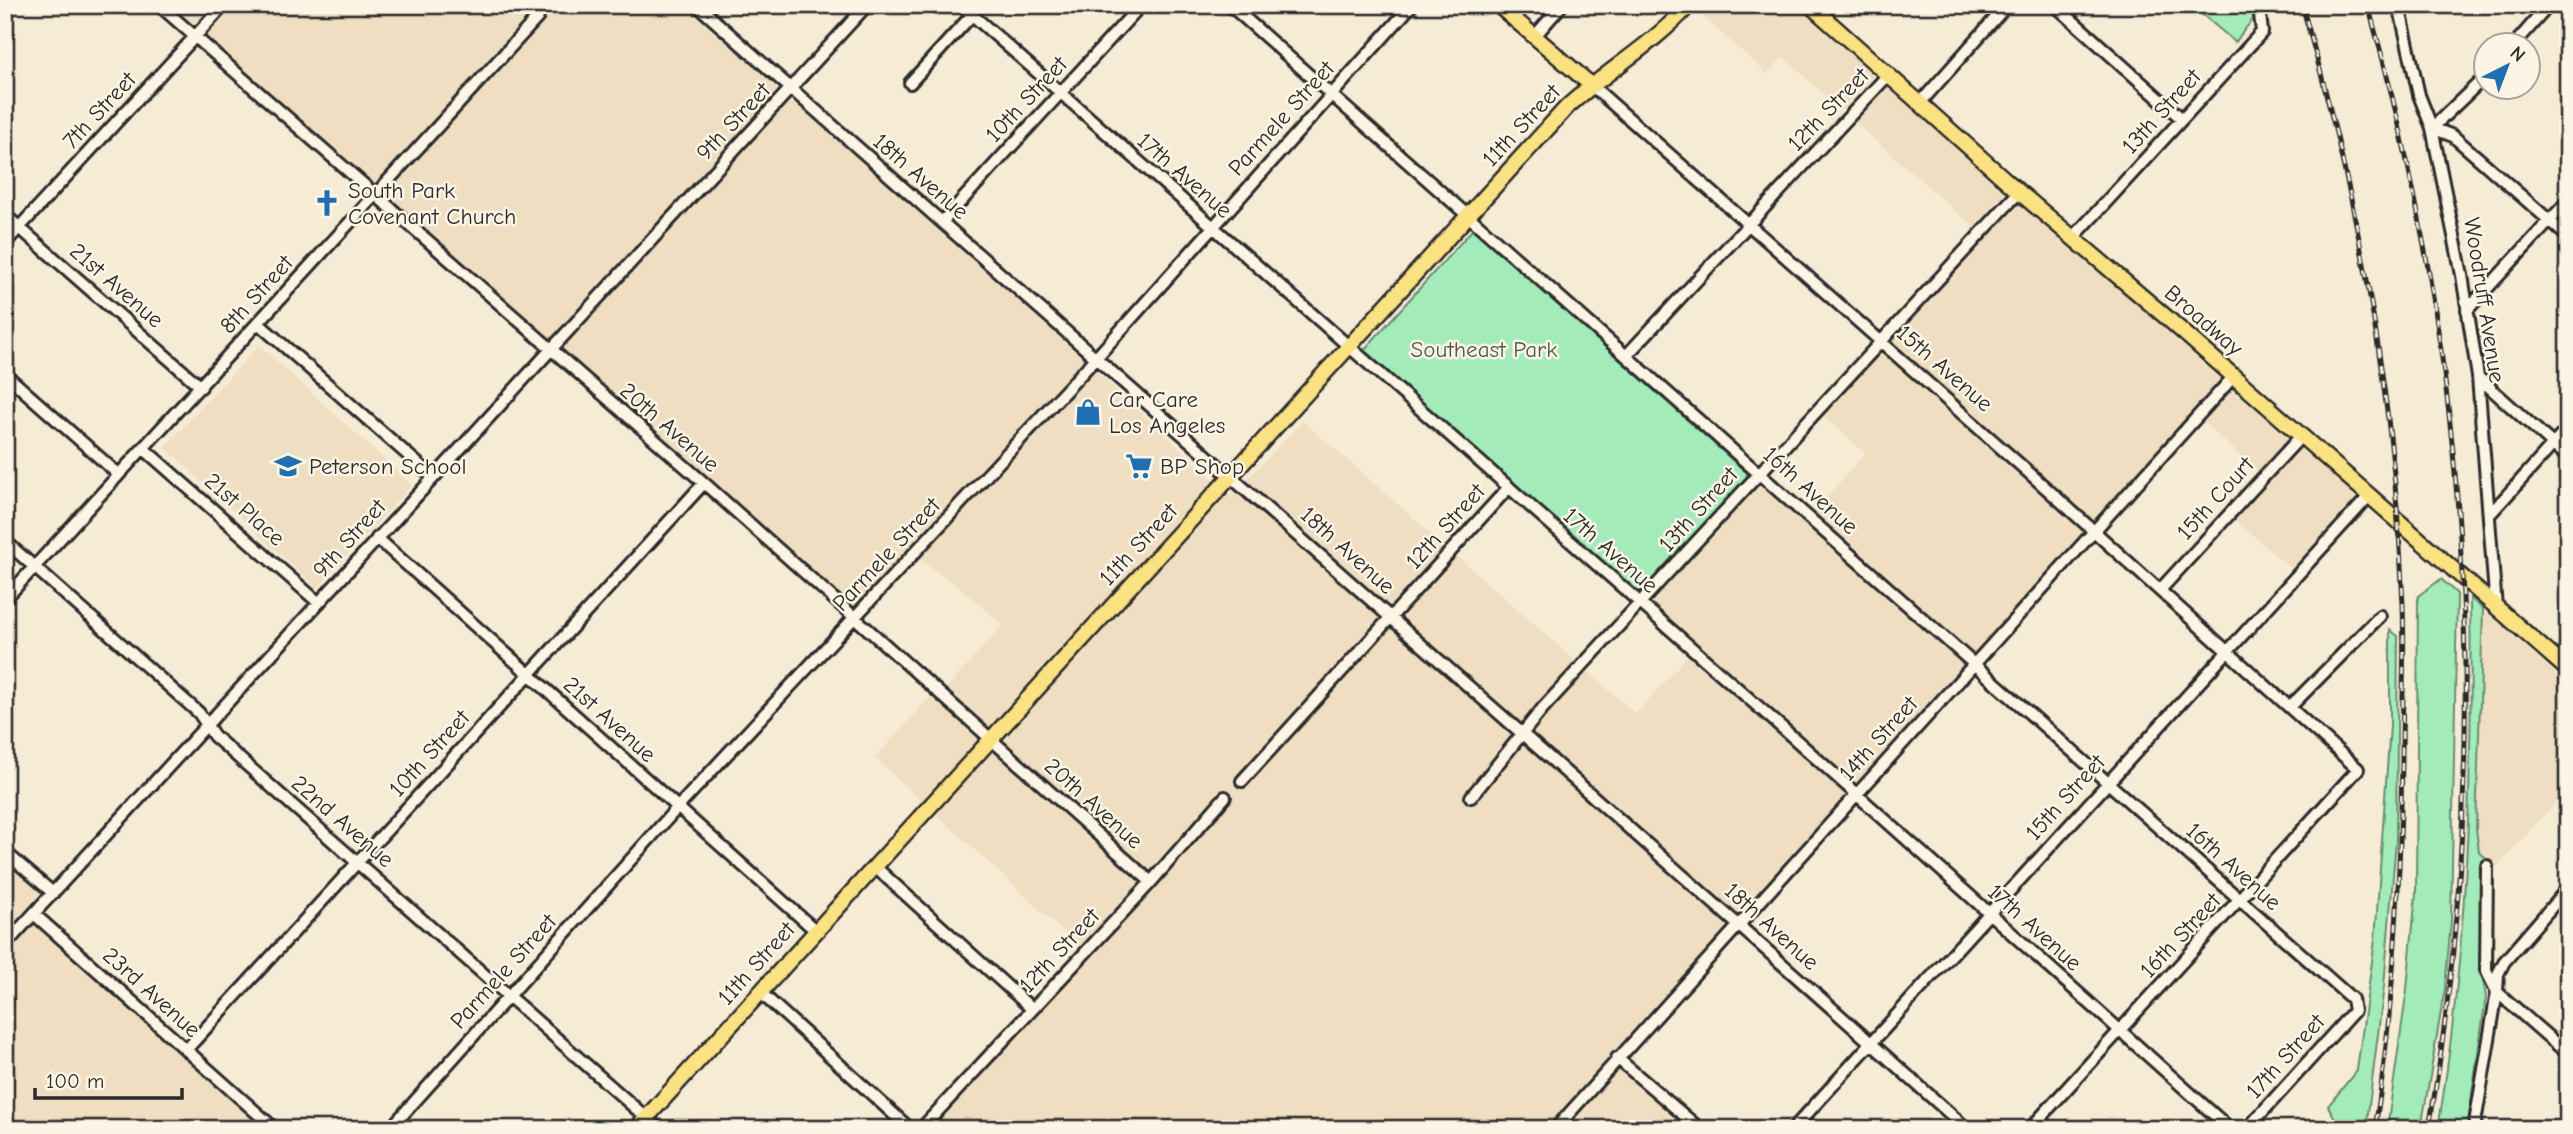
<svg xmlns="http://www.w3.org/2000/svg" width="2573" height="1134" font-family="'Comic Neue',sans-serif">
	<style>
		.built { fill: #efdec1 }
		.green { fill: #a3ecba; stroke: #678c72; stroke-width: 2 }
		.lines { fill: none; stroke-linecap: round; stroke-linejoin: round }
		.minor-casing { stroke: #2b2b2b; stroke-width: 16 }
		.major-casing { stroke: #2b2b2b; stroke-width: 19 }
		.minor { stroke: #fcf5e5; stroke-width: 10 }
		.major { stroke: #fae181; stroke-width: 14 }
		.rail-casing { stroke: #2b2b2b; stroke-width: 5 }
		.rail { stroke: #fcf5e5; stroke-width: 2.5; stroke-dasharray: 8; stroke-linecap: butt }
		.labels { text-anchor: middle; stroke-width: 5; stroke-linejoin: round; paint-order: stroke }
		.street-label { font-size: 23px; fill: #2b2b2b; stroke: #fcf5e5 }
		.poi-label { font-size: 23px; fill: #2b2b2b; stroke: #fcf5e5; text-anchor: start }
		.park-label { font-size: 23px; fill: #495b4f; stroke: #fcf5e5 }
	</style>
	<rect width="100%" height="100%" fill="#f6ebd5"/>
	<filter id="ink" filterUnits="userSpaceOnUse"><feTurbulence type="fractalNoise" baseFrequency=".0143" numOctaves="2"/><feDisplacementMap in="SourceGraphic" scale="14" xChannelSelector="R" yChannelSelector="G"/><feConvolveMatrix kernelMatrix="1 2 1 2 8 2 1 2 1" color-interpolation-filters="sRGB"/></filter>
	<g filter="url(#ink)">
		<path class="built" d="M171,5H684L1072,349L1231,496L1303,421L1636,714L1689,654L1643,613L1769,471L1815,511L1865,453L1823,416L1896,332L2018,201L2026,204L2232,390L2352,490L2354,500L2292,569L2226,512L2261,474L2202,421L1636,1043L1632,1048L1635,1061L1710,1129H931L1089,955L875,758L933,694L938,698L1003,625L957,585L917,558L861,616Z
			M1702,5H1800L1869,67L1872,77L1842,110L1783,57L1767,74L1697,11Z
			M1885,86L1892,87L2007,190V195L1975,228L1851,119Z
			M259,345L412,485L317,588L165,447Z
			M2483,609L2568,684V789L2497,867L2479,852L2476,829Z
			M5,862L40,893L22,914L265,1129H5Z"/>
		<path class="green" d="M2191,5H2252L2253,19L2235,42Z
			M1473,229L1747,473V477L1648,589L1635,592L1364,350Z
			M2441,579L2457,594L2451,921L2445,988L2421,1129H2387L2407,989L2416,893L2418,596Z
			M2470,598L2483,609L2476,829L2479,852L2485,857L2480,962L2486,997L2467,1129H2438C2467,953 2473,776 2470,598Z
			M2390,630L2398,636L2396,840L2384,986L2366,1129H2341L2328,1106L2357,1070L2375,940L2390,726Z"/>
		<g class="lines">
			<defs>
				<path id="minor" d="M159,5L704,483L1151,882
					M697,5C1119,381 1546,751 1967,1129
					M961,5L1787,732L2230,1129
					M1230,5L2352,999L2354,1011L2247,1129
					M2055,5L2182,119
					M2399,5L2419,95L2432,128L2462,275L2478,377L2496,608
					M1534,37L1562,5
					M2513,46L2549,5
					M2486,76L2432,128L2453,136L2568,237
					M910,83L972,15
					M1591,85L2026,470L2358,769L2030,1129
					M1920,103L2007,5
					M5,215L201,387
					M942,222L1141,5
					M2073,238L2262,32L2259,5
					M5,243L224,5
					M2467,310L2568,201
					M258,323L433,477
					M1626,356L1888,75
					M5,374L118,474
					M2478,377L2568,458
					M143,448L319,603
					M2491,513L2568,428
					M377,538L816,931
					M5,541L199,713L214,736L659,1129
					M2160,590L2301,436
					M5,599L538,17
					M2557,660L2568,648
					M2290,707L2380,616
					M1242,781L1509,487
					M1471,797L1543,708L2019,192
					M5,852L53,893
					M874,866L1032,1009
					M2568,888L2504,962L2498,974L2497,992L2568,1054
					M34,914L275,1129
					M5,945L867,5
					M760,992L910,1129
					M186,1050L704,483
					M1617,1058L1700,1129
					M390,1129L677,808L1095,359L1412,5
					M921,1129L1151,882L1225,797
					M1555,1129L2234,376
					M1793,1129L2370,495
					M2474,1129L2497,992L2486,970L2487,866"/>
				<path id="major" d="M1498,5L1591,85
					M1810,5L2019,192L2166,317L2568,670
					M636,1129L1567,107C1606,71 1653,45 1689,5"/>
			</defs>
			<use href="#minor" class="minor-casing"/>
			<use href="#major" class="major-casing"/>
			<use href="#minor" class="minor"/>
			<use href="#major" class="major"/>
			<defs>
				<path id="rail" d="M2302,5C2359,201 2395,401 2403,605C2405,657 2402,708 2402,759C2400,883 2394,1006 2375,1129
					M2368,5C2472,370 2493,755 2429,1129"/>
			</defs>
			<use href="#rail" class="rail-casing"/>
			<use href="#rail" class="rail"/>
		</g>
	</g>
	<defs>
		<symbol id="church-bare" viewBox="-9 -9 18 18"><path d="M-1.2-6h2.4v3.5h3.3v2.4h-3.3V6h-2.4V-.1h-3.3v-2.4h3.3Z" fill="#1f6fb2" stroke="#fcf5e5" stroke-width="2.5" paint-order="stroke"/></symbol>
		<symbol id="shop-bare" viewBox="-9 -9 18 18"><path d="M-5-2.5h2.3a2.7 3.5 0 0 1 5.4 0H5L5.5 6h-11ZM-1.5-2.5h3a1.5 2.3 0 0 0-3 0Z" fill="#1f6fb2" stroke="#fcf5e5" stroke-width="2.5" paint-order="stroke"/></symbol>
		<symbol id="school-bare" viewBox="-9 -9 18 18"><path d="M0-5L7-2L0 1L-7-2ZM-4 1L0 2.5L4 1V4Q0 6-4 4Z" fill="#1f6fb2" stroke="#fcf5e5" stroke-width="2.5" paint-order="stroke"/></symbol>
		<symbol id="supermarket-bare" viewBox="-9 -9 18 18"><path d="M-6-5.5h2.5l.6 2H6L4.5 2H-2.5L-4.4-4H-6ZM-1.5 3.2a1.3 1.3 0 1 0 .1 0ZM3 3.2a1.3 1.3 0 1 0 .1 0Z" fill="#1f6fb2" stroke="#fcf5e5" stroke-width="2.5" paint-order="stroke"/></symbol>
	</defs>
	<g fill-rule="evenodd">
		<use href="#church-bare" x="308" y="184" width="38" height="38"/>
		<use href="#shop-bare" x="1069" y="393" width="38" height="38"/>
		<use href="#school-bare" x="269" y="447" width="38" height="38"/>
		<use href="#supermarket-bare" x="1120" y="447" width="38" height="38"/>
	</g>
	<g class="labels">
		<g class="street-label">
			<text transform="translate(1026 99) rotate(-47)" y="8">10th Street</text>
			<text transform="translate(1828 109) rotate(-46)" y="8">12th Street</text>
			<text transform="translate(99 110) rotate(-47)" y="8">7th Street</text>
			<text transform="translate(2161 111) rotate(-48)" y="8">13th Street</text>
			<text transform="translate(1281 118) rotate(-48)" y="8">Parmele Street</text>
			<text transform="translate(733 121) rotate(-47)" y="8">9th Street</text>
			<text transform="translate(1521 125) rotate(-47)" y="8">11th Street</text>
			<text transform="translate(1185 175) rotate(41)" y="8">17th Avenue</text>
			<text transform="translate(921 176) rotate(41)" y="8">18th Avenue</text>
			<text transform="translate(117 285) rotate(41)" y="8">21st Avenue</text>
			<text transform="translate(256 294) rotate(-48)" y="8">8th Street</text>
			<text transform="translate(2485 300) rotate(81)" y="8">Woodruff Avenue</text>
			<text transform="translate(2204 320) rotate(41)" y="8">Broadway</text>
			<text transform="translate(1945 368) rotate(41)" y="8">15th Avenue</text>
			<text transform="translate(670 427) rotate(41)" y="8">20th Avenue</text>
			<text transform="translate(1811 490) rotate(42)" y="8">16th Avenue</text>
			<text transform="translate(2215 498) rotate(-48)" y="8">15th Court</text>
			<text transform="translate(245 509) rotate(41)" y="8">21st Place</text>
			<text transform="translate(1698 509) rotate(-48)" y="8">13th Street</text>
			<text transform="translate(1445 526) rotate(-48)" y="8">12th Street</text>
			<text transform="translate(349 538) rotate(-48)" y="8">9th Street</text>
			<text transform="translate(1138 544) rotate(-47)" y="8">11th Street</text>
			<text transform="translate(1348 550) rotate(42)" y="8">18th Avenue</text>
			<text transform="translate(1611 550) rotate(41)" y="8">17th Avenue</text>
			<text transform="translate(886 554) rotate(-47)" y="8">Parmele Street</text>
			<text transform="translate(610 719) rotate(42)" y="8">21st Avenue</text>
			<text transform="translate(1878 738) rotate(-48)" y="8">14th Street</text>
			<text transform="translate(429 753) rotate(-48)" y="8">10th Street</text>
			<text transform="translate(2065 797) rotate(-48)" y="8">15th Street</text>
			<text transform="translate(1094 803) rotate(42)" y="8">20th Avenue</text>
			<text transform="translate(343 821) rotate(41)" y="8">22nd Avenue</text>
			<text transform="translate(2234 866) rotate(42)" y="8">16th Avenue</text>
			<text transform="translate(1772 926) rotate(42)" y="8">18th Avenue</text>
			<text transform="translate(2035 927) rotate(42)" y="8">17th Avenue</text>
			<text transform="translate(2180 935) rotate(-47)" y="8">16th Street</text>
			<text transform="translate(1059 950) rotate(-47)" y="8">12th Street</text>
			<text transform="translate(756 963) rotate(-48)" y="8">11th Street</text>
			<text transform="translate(503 971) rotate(-48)" y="8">Parmele Street</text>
			<text transform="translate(152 992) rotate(42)" y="8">23rd Avenue</text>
			<text transform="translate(2285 1056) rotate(-48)" y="8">17th Street</text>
		</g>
		<g class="poi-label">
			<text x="348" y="198">South Park<tspan x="348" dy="26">Covenant Church</tspan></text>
			<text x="1109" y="407">Car Care<tspan x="1109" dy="26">Los Angeles</tspan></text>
			<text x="309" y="474">Peterson School</text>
			<text x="1160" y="474">BP Shop</text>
		</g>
		<g class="park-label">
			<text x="1484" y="357">Southeast Park</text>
		</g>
	</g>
	<rect width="2573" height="1134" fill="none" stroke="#fcf5e5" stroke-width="28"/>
	<rect x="14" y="14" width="2545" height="1106" fill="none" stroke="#2b2b2b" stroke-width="2.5" filter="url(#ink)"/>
	<g transform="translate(2507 66) rotate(42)"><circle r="33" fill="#fcf5e5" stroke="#a8a49b" stroke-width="2"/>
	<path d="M0-5L12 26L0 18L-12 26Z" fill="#1f6fb2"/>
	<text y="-10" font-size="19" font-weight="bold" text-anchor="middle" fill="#2b2b2b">N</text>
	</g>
	<path d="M35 1088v10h147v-10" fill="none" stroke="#2b2b2b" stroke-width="3.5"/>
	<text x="46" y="1088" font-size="21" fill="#2b2b2b" stroke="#fcf5e5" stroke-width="5" paint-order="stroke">100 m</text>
</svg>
